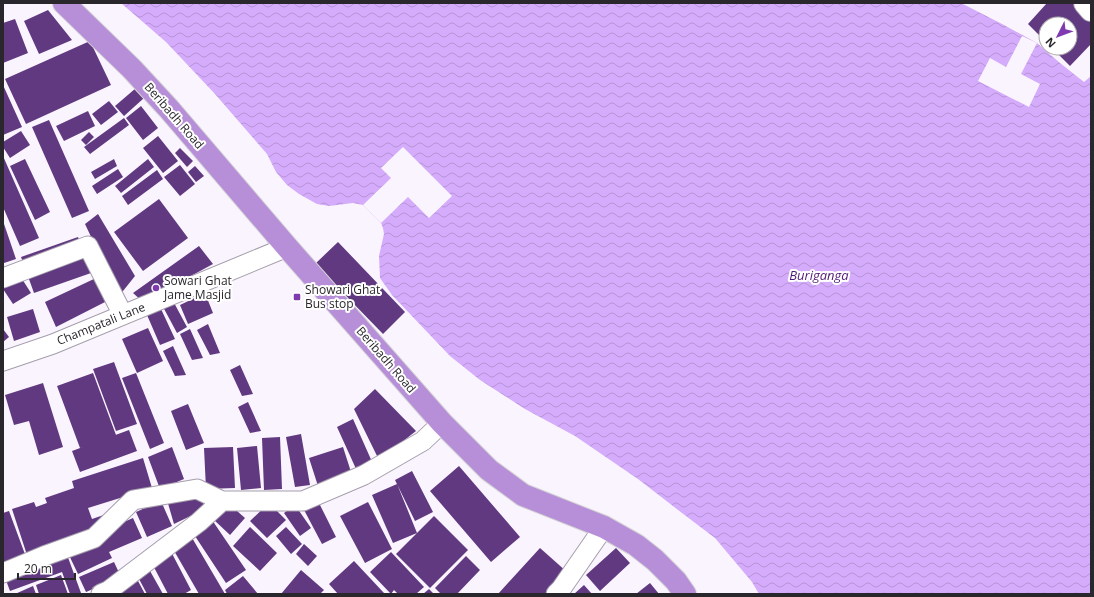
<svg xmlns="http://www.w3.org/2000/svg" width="1094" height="597" font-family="'Open Sans',sans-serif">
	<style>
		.water { fill: url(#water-waves) }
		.pier { fill: #f9f4fd }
		.building { fill: #613980 }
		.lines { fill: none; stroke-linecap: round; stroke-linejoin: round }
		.minor-casing { stroke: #a59eac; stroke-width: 21 }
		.tertiary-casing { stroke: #a59eac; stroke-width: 24 }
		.trunk-casing { stroke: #d4d4d5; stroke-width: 24 }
		.minor { stroke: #fff; stroke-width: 19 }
		.tertiary { stroke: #fff; stroke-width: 22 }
		.trunk { stroke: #b78fd8; stroke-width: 22 }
		.poi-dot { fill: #7e3aae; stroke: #fff; stroke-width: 1.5 }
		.labels { text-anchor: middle; stroke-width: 4; stroke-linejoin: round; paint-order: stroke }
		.street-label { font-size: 12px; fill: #2a272c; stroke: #fff }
		.poi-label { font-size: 12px; fill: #2a272c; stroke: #fff; text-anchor: start }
		.water-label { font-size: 13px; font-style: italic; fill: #521a76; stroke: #fff }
	</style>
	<defs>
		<pattern id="water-waves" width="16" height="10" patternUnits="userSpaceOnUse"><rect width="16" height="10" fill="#d5abfb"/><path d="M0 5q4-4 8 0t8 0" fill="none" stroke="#b793d7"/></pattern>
	</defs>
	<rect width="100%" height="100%" fill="#f9f4fd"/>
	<path class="water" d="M121,3H961L1004,25L1037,43L1060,63L1084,82L1091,76V594H759L752,582L715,538L682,513L638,479L575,436L525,409L480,380L450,356L392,295L380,278L379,256L384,234L383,228L381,223L363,205L353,203L329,206L317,204L299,194L287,185L276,172L267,154L215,94L166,42Z"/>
	<path class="pier" d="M1022,36L1037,43L1021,74L1040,84L1029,107L978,81L990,58L1006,67Z
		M403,147L452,196L429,218L408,197L381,223L363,205L391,178L381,168Z"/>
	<path class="building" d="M1047,3H1073L1091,20V44L1070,66L1052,48H1070V24H1046V42L1028,24Z
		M48,10L72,40L39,54L24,21Z
		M15,19L28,53L3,63V23Z
		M90,41L111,85L26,124L5,79Z
		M3,85L22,127L3,135Z
		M136,88L144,98L124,116L115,106Z
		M109,101L118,112L101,125L92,114Z
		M141,106L158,128L143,140L126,118Z
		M88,111L95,126L64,141L56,126Z
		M124,118L129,125L90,154L84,147Z
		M49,120L89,211L72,218L32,127Z
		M21,131L30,145L10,158L3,147V142Z
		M89,132L94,137L86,145L81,140Z
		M158,136L178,161L163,173L143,148Z
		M180,148L193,161L187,167L175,153Z
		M3,156L39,238L20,246L3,207Z
		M25,159L50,212L35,220L10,166Z
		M114,159L117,166L95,179L91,172Z
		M148,159L154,167L121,193L115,186Z
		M180,165L195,184L180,196L164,177Z
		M195,166L204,176L196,182L188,172Z
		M118,169L123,177L97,194L92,186Z
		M157,170L163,179L128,205L122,196Z
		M159,199L188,238L143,271L114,232Z
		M98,214L135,276L119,296L85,224Z
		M3,221L16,259L4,263L3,261Z
		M78,237L91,273L34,293L21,257Z
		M338,242L405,312L383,334L315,264Z
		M199,246L213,264L143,302L133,293Z
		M15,268L31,293L13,304L3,289V276Z
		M96,278L107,301L56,327L45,302Z
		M205,293L213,313L188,324L180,305Z
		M172,299L187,327L177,333L162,305Z
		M33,309L40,332L14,341L7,317Z
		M161,309L175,339L160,345L147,315Z
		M208,324L220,353L210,355L197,330Z
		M148,328L163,361L137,373L122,339Z
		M3,329L9,337L3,342Z
		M190,329L203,358L192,360L180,334Z
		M173,346L186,375L175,376L163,351Z
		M114,362L137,424L116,431L93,369Z
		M240,365L253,394L242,396L230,370Z
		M93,373L116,435L80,448L57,386Z
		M136,373L164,443L150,449L122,378Z
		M43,383L63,447L39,455L29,421L14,425L5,395Z
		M375,389L416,431L379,460L354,409Z
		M248,402L261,431L250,433L238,407Z
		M188,404L204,443L186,450L171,411Z
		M353,419L373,464L357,471L337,427Z
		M129,430L137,451L80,472L72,451Z
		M301,434L310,485L295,487L286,437Z
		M280,437L282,489L264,490L262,438Z
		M257,446L261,488L241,490L237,448Z
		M172,447L184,479L160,489L148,457Z
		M233,447L235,488L206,489L204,448Z
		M343,447L352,475L318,486L309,458Z
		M143,458L152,488L88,508L92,519L130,506L133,514L94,527L96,532L27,555L12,509L34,502L36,507L47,503L45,498L74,488L72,481Z
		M459,466L520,537L491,562L430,491Z
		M412,471L433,512L415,521L395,480Z
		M397,484L417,533L393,543L372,495Z
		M201,493L211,506L174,524L167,500Z
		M161,501L172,526L147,537L136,512Z
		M318,501L336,537L322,544L303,508Z
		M368,502L392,549L365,563L340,516Z
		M228,503L245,518L230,535L213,519Z
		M269,503L286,520L267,538L250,521Z
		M295,505L311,528L300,536L284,513Z
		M9,511L26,557L3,565V513Z
		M434,516L468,550L430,588L396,554Z
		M210,517L246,570L226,583L191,530Z
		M133,518L142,538L109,552L112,558L78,574L67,551L99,533Z
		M250,527L277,553L260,571L233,546Z
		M286,527L302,544L291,554L276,536Z
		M188,531L225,594H199L169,542Z
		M166,542L191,590L184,594H168L146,552Z
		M304,544L317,556L308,566L296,554Z
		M540,548L567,572L547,594H498Z
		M616,548L630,563L600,591L586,575Z
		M66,552L81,593L77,594H70L62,572L10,591L4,575Z
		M391,552L424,587L416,594H398L394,590L391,594L370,572Z
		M141,555L163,594H147L130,562Z
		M466,556L480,570L457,594H441L435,588Z
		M354,561L384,593L383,594H338L329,584Z
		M114,562L121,577L86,592L79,577Z
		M301,570L324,590L320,594H281Z
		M61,575L68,594H39L36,585Z
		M243,576L258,594H227L225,590Z
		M138,581L145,594H116Z
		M650,583L659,594H636Z
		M584,585L592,594H574Z
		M33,586L36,594H15Z
		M429,589L434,594H423Z"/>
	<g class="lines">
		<defs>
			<path id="minor" d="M3,278L88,246L123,315
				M3,361L53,344L287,247
				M3,573L44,556L94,538L133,500L197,489L222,501
				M101,594L108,591L199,522L222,501H303L364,475L423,441L442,423
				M556,594L561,589L604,527"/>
			<path id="tertiary" d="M1085,3L1091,10"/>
			<path id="trunk" d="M64,3L132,69L169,109L287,247L442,423L489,470L523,495L604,527L636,545L655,560L676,581L685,594"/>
		</defs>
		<use href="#minor" class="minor-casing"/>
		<use href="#tertiary" class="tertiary-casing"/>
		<use href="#trunk" class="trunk-casing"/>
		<use href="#minor" class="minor"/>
		<use href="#tertiary" class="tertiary"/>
		<use href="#trunk" class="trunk"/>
	</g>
	<g class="poi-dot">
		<circle cx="156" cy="288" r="4"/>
		<rect x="293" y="293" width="8" height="8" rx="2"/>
	</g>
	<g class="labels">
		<g class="street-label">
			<text transform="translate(174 116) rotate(49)" y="4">Beribadh Road</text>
			<text transform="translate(101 324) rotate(-22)" y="4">Champatali Lane</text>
			<text transform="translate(386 360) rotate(49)" y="4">Beribadh Road</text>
		</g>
		<g class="poi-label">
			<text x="164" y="285">Sowari Ghat<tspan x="164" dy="14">Jame Masjid</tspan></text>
			<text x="305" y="294">Showari Ghat<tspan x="305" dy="14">Bus stop</tspan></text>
		</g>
		<g class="water-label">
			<text x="819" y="280">Buriganga</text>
		</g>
	</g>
	<rect width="1094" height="597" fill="none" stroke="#2a272c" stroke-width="8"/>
	<g transform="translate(1058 36) rotate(228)"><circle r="19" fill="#ffffff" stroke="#aaa9ab"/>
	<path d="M0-3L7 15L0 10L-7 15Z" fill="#7e3aae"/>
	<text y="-6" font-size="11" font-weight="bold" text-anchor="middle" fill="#2a272c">N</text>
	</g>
	<path d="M18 573v6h57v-6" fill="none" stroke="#2a272c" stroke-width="2"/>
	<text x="24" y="573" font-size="12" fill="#2a272c" stroke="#ffffff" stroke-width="3" paint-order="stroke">20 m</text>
</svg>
